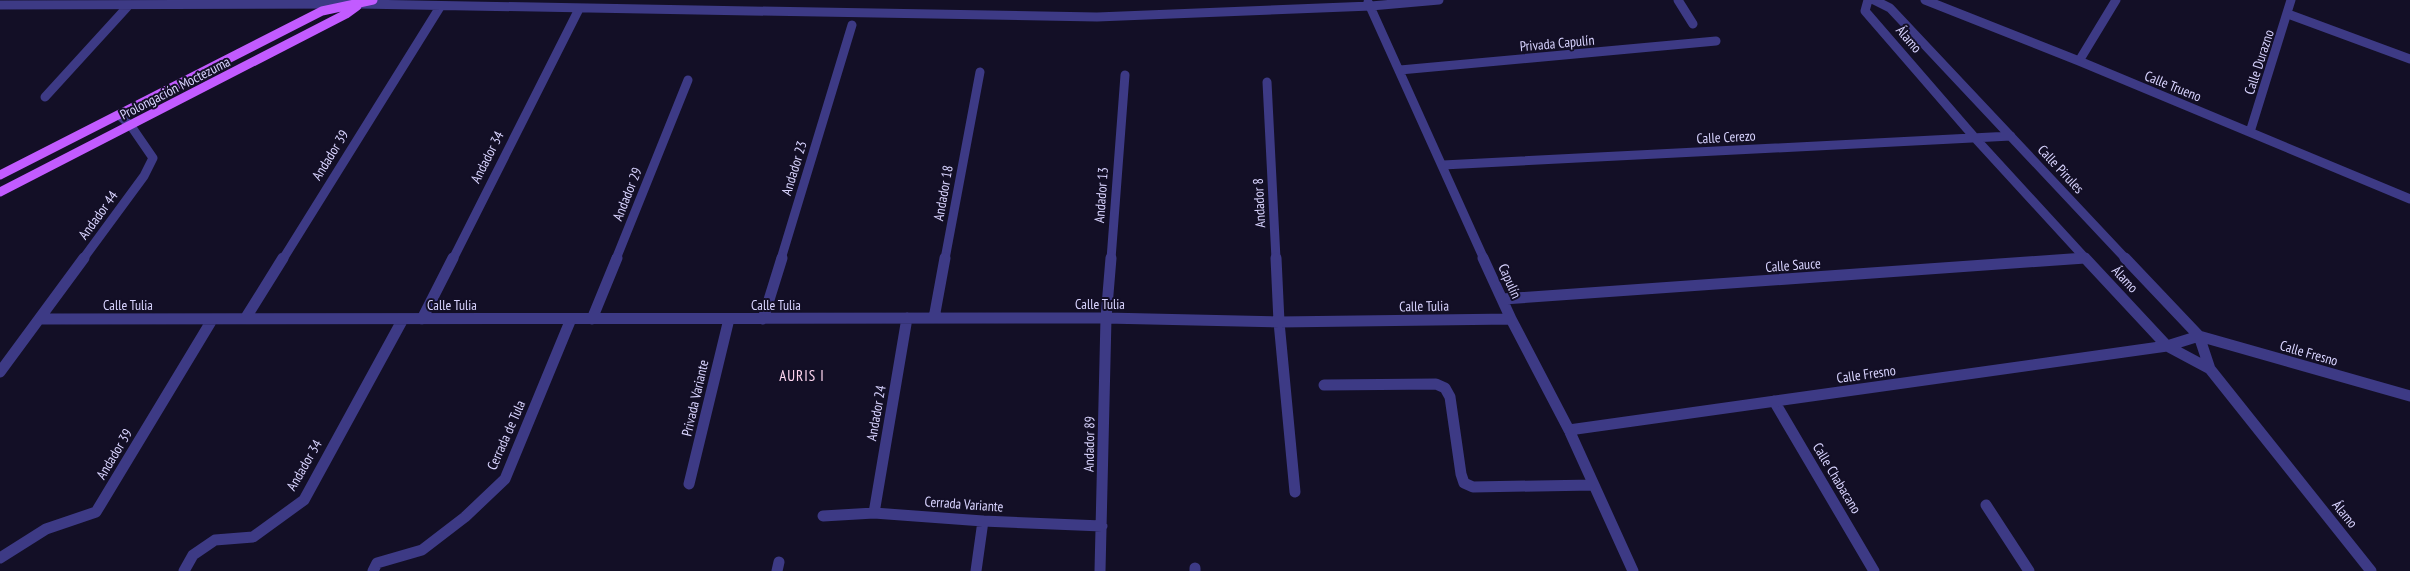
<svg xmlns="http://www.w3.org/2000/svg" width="2410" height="571" font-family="'PT Sans Narrow',sans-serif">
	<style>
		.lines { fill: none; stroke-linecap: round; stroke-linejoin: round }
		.minor-far1 { stroke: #3d3a85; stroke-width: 9 }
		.minor { stroke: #3d3a85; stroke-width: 11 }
		.major { stroke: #c25bff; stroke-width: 9 }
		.labels { text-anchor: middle; stroke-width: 4; stroke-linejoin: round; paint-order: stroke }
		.street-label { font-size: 14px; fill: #d9d4ff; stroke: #130f26 }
		.neighbourhood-label { font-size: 15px; letter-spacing: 1px; fill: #ffd6f0; stroke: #130f26 }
	</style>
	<rect width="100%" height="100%" fill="#130f26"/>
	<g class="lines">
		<path class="minor-far1" d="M1678,0L1693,24
			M1868,0L1865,11L1975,138L2086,259
			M1874,0L1890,8L2126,259
			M1925,0L2079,61L2410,199
			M1368,2L1484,259
			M0,5L359,4L1097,17L1371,6L1439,0
			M2288,14L2410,59
			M2079,61L2116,0
			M1400,70L1716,41
			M1267,82L1276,259
			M45,97L129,5
			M2250,132L2291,0
			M1443,165L2011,136
			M83,259L144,176L153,158L131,126L119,115
			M283,259L440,7
			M453,259L579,9
			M616,259L688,80
			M781,259L852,25
			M945,259L980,72
			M1111,259L1125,75
			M2076,259L2085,258"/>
		<path class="minor" d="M1276,258L1279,322L1295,492
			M1483,258L1511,319L1569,430L1633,571
			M2085,258L2167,346L2210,369L2371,571
			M2125,258L2199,336L2210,369
			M1503,299L2085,258
			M934,318L945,258
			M41,319L1106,318L1279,322L1511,319
			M245,319L283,258
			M422,319L453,258
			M592,319L617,258
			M763,319L782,258
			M2199,336L2410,396
			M0,372L84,258
			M1324,385L1436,384L1445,388L1450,397L1461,474L1464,483L1473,487L1593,485
			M1774,401L1874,571
			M1569,430L2167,346L2199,336
			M689,484L729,319
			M1986,505L2029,571
			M874,513L907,318
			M823,516L874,513L983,521L1102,526
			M0,558L46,529L96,512L212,320
			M1195,568V571
			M184,571L193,555L215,540L253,537L304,500L403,319
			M373,571L377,563L422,550L465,517L505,479L571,319
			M777,571L779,562
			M976,571L983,521
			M1100,571L1106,318L1111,258"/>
		<path class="major" d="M0,175L322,11L373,0
			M0,192L346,14L357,6"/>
	</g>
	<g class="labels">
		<g class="street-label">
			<text transform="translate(1909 39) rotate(49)" y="5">Álamo</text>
			<text transform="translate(1557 43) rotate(-5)" y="5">Privada Capulín</text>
			<text transform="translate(2259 62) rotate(-72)" y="5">Calle Durazno</text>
			<text transform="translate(2173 86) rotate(22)" y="5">Calle Trueno</text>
			<text transform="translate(175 88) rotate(-27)" y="5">Prolongación Moctezuma</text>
			<text transform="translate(1726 137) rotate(-3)" y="5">Calle Cerezo</text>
			<text transform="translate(330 155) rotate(-58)" y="5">Andador 39</text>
			<text transform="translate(487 157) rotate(-63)" y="5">Andador 34</text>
			<text transform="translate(794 168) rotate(-73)" y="5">Andador 23</text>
			<text transform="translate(2061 169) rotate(47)" y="5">Calle Pirules</text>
			<text transform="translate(943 193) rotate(-80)" y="5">Andador 18</text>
			<text transform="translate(627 194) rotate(-68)" y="5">Andador 29</text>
			<text transform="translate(1101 195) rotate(-86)" y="5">Andador 13</text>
			<text transform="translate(1259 203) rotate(-93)" y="5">Andador 8</text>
			<text transform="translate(98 215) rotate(-54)" y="5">Andador 44</text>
			<text transform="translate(1793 265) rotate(-4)" y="5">Calle Sauce</text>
			<text transform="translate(2125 279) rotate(47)" y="5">Álamo</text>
			<text transform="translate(1510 281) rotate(66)" y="5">Capulín</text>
			<text x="1100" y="309">Calle Tulia</text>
			<text x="128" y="310">Calle Tulia</text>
			<text x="452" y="310">Calle Tulia</text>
			<text x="776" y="310">Calle Tulia</text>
			<text transform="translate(1424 306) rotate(-1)" y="5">Calle Tulia</text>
			<text transform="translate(2309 353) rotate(16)" y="5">Calle Fresno</text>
			<text transform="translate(1866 374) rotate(-8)" y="5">Calle Fresno</text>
			<text transform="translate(695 398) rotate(-77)" y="5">Privada Variante</text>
			<text transform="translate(876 413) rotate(-80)" y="5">Andador 24</text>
			<text transform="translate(506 435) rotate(-66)" y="5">Cerrada de Tula</text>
			<text transform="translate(1089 444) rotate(-89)" y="5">Andador 89</text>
			<text transform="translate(114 454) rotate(-59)" y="5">Andador 39</text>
			<text transform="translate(304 465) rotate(-60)" y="5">Andador 34</text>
			<text transform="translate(1837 478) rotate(59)" y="5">Calle Chabacano</text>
			<text transform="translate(964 504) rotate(4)" y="5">Cerrada Variante</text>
			<text transform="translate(2345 514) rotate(51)" y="5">Álamo</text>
		</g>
		<g class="neighbourhood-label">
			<text x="802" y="381">AURIS I</text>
		</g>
	</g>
</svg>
